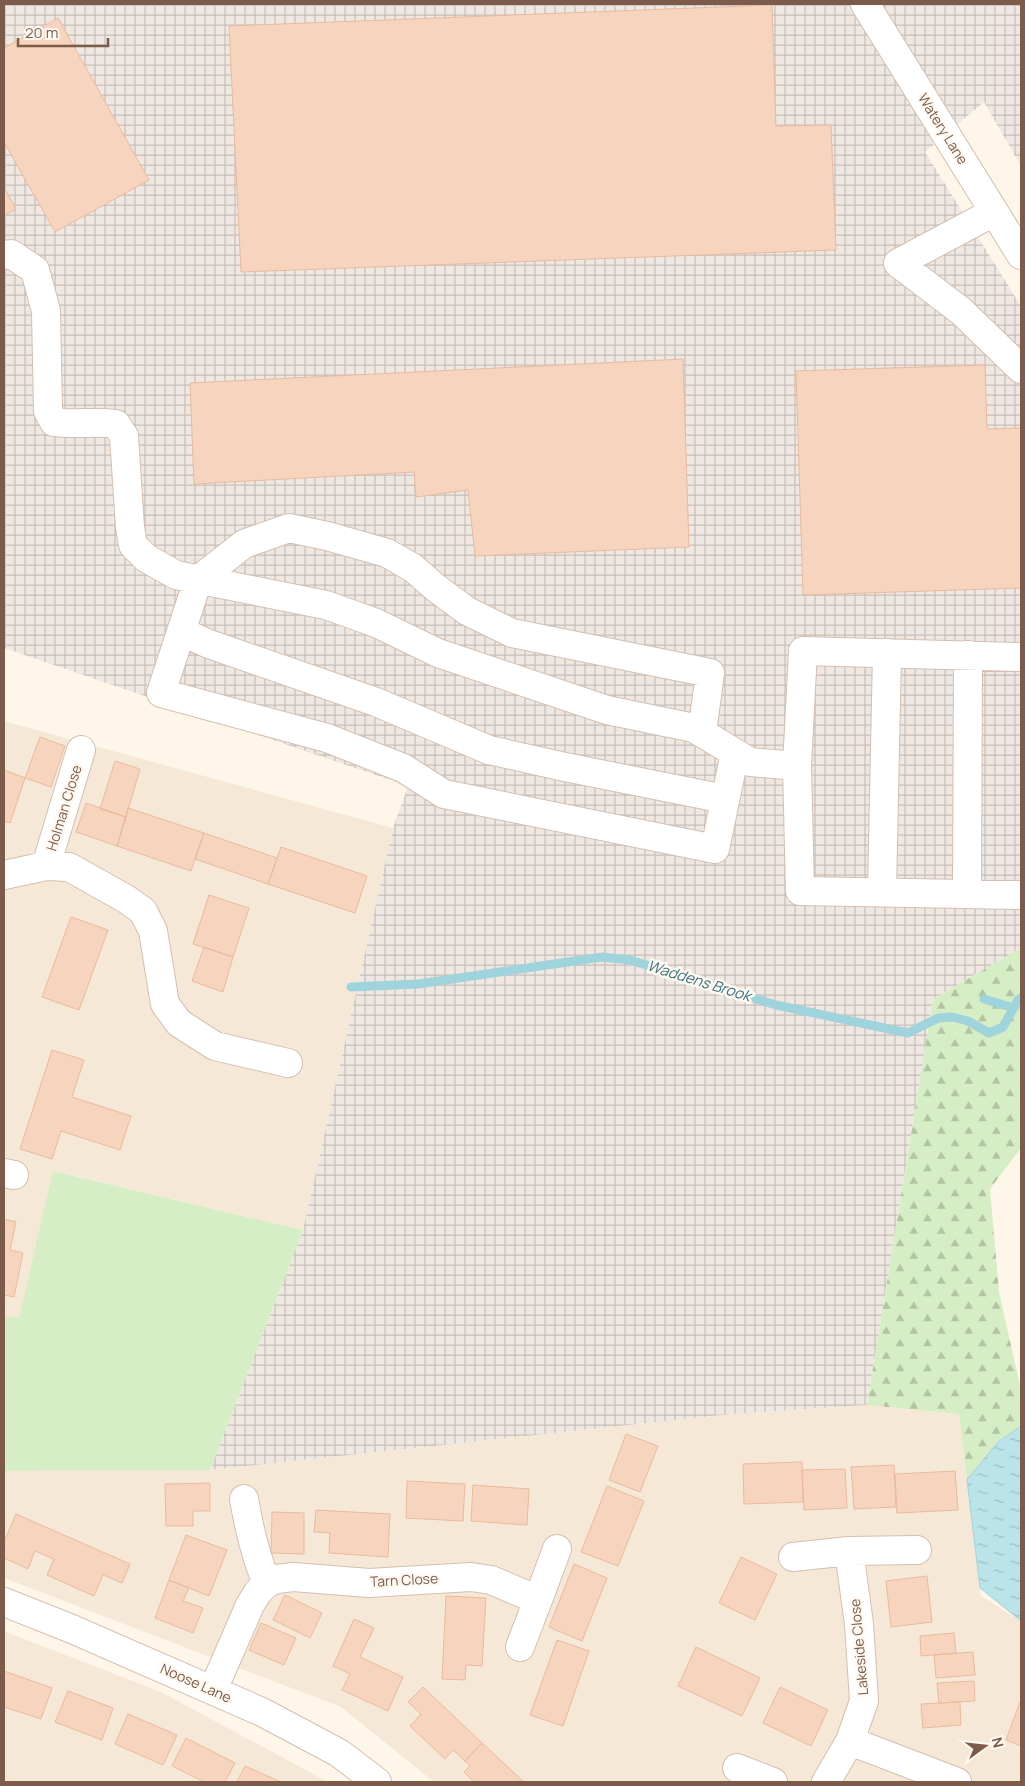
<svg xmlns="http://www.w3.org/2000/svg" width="1025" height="1786" font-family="Manrope,sans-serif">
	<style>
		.residential { fill: #f6e8d7 }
		.industrial { fill: url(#industrial-grid) }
		.green { fill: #d6eec5 }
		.forest { fill: url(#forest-firs) }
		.water { fill: url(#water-ripples); stroke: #a0d4dd }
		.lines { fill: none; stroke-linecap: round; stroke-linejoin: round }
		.stream { stroke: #a0d4dd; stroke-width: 9 }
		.building { fill: #f6d4be; stroke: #eaba9d }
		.minor-casing { stroke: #d4bfb0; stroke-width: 30 }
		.minor { stroke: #fff; stroke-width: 28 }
		.labels { text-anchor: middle; stroke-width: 5; stroke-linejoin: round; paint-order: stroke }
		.street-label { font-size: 14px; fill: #7c5b4a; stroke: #fff9f1 }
		.water-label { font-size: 15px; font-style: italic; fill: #3b7682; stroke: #fff9f1 }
	</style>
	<defs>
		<pattern id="industrial-grid" width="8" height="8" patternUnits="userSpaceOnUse" patternTransform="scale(1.25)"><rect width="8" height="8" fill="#efe8e2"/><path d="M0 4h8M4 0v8" fill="none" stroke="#c7bfb9"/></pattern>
		<pattern id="forest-firs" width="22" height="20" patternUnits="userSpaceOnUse" patternTransform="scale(1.25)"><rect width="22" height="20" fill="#d6eec5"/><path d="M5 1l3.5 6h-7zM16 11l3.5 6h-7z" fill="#b3c4a2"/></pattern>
		<pattern id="water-ripples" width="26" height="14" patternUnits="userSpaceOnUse" patternTransform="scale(1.25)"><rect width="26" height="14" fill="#bbe4ea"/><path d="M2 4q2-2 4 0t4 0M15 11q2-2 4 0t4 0" fill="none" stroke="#9dbcc0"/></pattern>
	</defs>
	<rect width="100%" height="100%" fill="#fef6e9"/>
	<path class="residential" d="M4,721L393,828L303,1230L54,1171L19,1319L4,1316Z
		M867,1405L959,1414L981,1596L1021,1621V1782H434L341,1707L4,1578V1471L210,1470L731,1414Z
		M4,1631L161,1692L328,1782H4Z"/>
	<path class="industrial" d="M4,4H1021V166L984,102L925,152L1021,306V948L933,999L867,1405L731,1414L210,1470L303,1230L393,828L408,786L4,648Z"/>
	<path class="green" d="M53,1171L303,1230L210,1470L4,1471V1316L19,1318Z"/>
	<path class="forest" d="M1021,948V1148L990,1189L999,1292L1021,1390V1426L998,1442L967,1480L959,1414L867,1405L933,999Z"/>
	<path class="water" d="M1021,1426V1621L980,1588L967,1480L998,1442Z"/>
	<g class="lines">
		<path class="stream" d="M351,987L418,984L602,957L630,960L776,1005L908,1033L938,1018L952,1017L968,1021L989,1033L1003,1027L1018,1000L1021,998
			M984,999L1014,1008"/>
	</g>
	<path class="building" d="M772,5L776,126L831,125L836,250L241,272L229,26Z
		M58,18L149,180L55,232L4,142V48Z
		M4,187L16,209L4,216Z
		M683,359L689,547L475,556L468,490L416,497L414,472L194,484L190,383Z
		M985,365L987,429L1021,428V588L803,595L796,371Z
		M40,737L65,746L51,787L25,778Z
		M115,761L140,769L126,817L100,809Z
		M4,770L25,778L10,823L4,821Z
		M86,803L126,817L117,846L76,832Z
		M128,808L204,833L191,871L117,846Z
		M204,833L277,858L268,884L195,859Z
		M281,847L367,876L355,913L268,884Z
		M209,895L249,908L233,957L193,944Z
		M71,917L108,930L79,1010L42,997Z
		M204,947L233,957L223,992L192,981Z
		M52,1050L84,1060L72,1097L131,1116L120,1150L61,1131L52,1159L20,1149Z
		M4,1219L16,1222L10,1250L23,1253L14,1297L4,1295Z
		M626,1434L658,1446L640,1492L609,1480Z
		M802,1462L803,1502L744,1504L743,1464Z
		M894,1465L896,1507L854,1509L851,1467Z
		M845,1469L847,1508L804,1510L802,1470Z
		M955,1471L958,1510L897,1513L895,1474Z
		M407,1481L465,1484L463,1521L406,1518Z
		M210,1483V1511H193V1526H166L165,1484Z
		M473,1485L529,1489L527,1525L471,1521Z
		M607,1486L644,1501L618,1566L581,1552Z
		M316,1510L390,1514L388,1557L329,1553L330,1533L314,1532Z
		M272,1512L304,1513V1554L271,1553Z
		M16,1514L130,1564L122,1583L103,1575L94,1596L47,1575L54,1559L35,1551L28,1569L4,1558V1542Z
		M186,1535L227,1550L209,1596L169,1580Z
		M741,1557L777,1574L755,1620L719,1603Z
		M574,1564L607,1578L582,1641L549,1627Z
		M927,1576L932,1622L891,1627L886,1581Z
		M169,1580L189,1588L183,1601L203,1608L193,1633L155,1618Z
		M285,1595L322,1613L310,1638L273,1620Z
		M446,1596L486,1598L482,1666L466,1665L465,1680L442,1679Z
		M354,1619L374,1628L360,1657L403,1677L388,1711L342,1690L350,1674L333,1666Z
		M261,1623L296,1638L284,1665L249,1650Z
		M954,1633L956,1653L921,1656L920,1636Z
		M557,1640L589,1651L563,1726L530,1715Z
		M696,1647L760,1678L742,1716L678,1686Z
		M973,1652L975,1675L936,1678L934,1655Z
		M4,1671L52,1688L41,1719L4,1707Z
		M974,1681L975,1701L939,1703L937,1683Z
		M423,1687L482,1743L465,1761L453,1750L445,1759L410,1726L421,1714L408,1702Z
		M780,1687L828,1710L811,1746L763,1723Z
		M68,1691L113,1708L102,1740L55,1722Z
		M960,1702L961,1725L923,1728L921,1704Z
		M1020,1702H1021V1746L1006,1740Z
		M128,1714L177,1735L163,1765L115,1744Z
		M186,1738L235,1763L225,1782H204L172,1766Z
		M482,1743L524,1782H474L464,1772L470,1766L465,1761Z
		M245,1766L281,1782H237Z"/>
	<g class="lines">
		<defs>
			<path id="minor" d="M865,4L1021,255
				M994,212L898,263L961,311L1021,369
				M4,255L11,254L35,270L46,311L48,411L54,422C75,425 95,421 116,424L124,436L130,527L133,545L146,558L176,575L326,605L376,623L438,653L607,710L694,728L750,762L797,766
				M182,632L209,644L376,702L489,750L565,767L725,799
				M1021,657L803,651L797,766L800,891L1021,895
				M702,733L710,673L512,633L467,611L436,588L413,568L387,553L327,536L289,528L244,544L198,580L161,693L327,738L403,768L444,794L715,849L735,753
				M46,866L81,750
				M4,875L46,866L69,867L126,899L143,911L153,931L165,1004L179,1023L215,1046L288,1063
				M882,892L887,653
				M967,894L968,655
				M4,1173L14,1175
				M244,1499C249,1528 255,1556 267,1583
				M793,1557L849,1551L917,1550
				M538,1600L557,1549
				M4,1602L72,1629L262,1712L339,1753L377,1782
				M213,1690L250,1605L258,1592L267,1583L277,1579L293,1577L369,1583L471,1577L491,1580L538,1600L520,1647
				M850,1741L957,1782
				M737,1768L773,1782
				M826,1782L850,1741L864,1701L859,1624L849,1551"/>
		</defs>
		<use href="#minor" class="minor-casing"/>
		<use href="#minor" class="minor"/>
	</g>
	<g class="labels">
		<g class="street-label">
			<text transform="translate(943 129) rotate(58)" y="5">Watery Lane</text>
			<text transform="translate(64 808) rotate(-73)" y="5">Holman Close</text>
			<text transform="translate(404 1580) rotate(-3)" y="5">Tarn Close</text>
			<text transform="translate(859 1647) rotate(-95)" y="5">Lakeside Close</text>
			<text transform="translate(196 1683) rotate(24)" y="5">Noose Lane</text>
		</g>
		<g class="water-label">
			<text transform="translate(699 981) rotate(17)" y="5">Waddens Brook</text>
		</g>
	</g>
	<rect width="1025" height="1786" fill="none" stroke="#7c5b4a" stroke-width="10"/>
	<g transform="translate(985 1746) rotate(75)" stroke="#fff9f1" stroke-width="4" paint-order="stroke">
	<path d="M0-4L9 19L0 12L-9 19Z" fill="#7c5b4a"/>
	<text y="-8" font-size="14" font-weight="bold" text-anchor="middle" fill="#7c5b4a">N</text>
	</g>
	<path d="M18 38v8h90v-8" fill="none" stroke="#7c5b4a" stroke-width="2.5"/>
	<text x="25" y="38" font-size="15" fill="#7c5b4a" stroke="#fff9f1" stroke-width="4" paint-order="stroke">20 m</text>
</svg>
